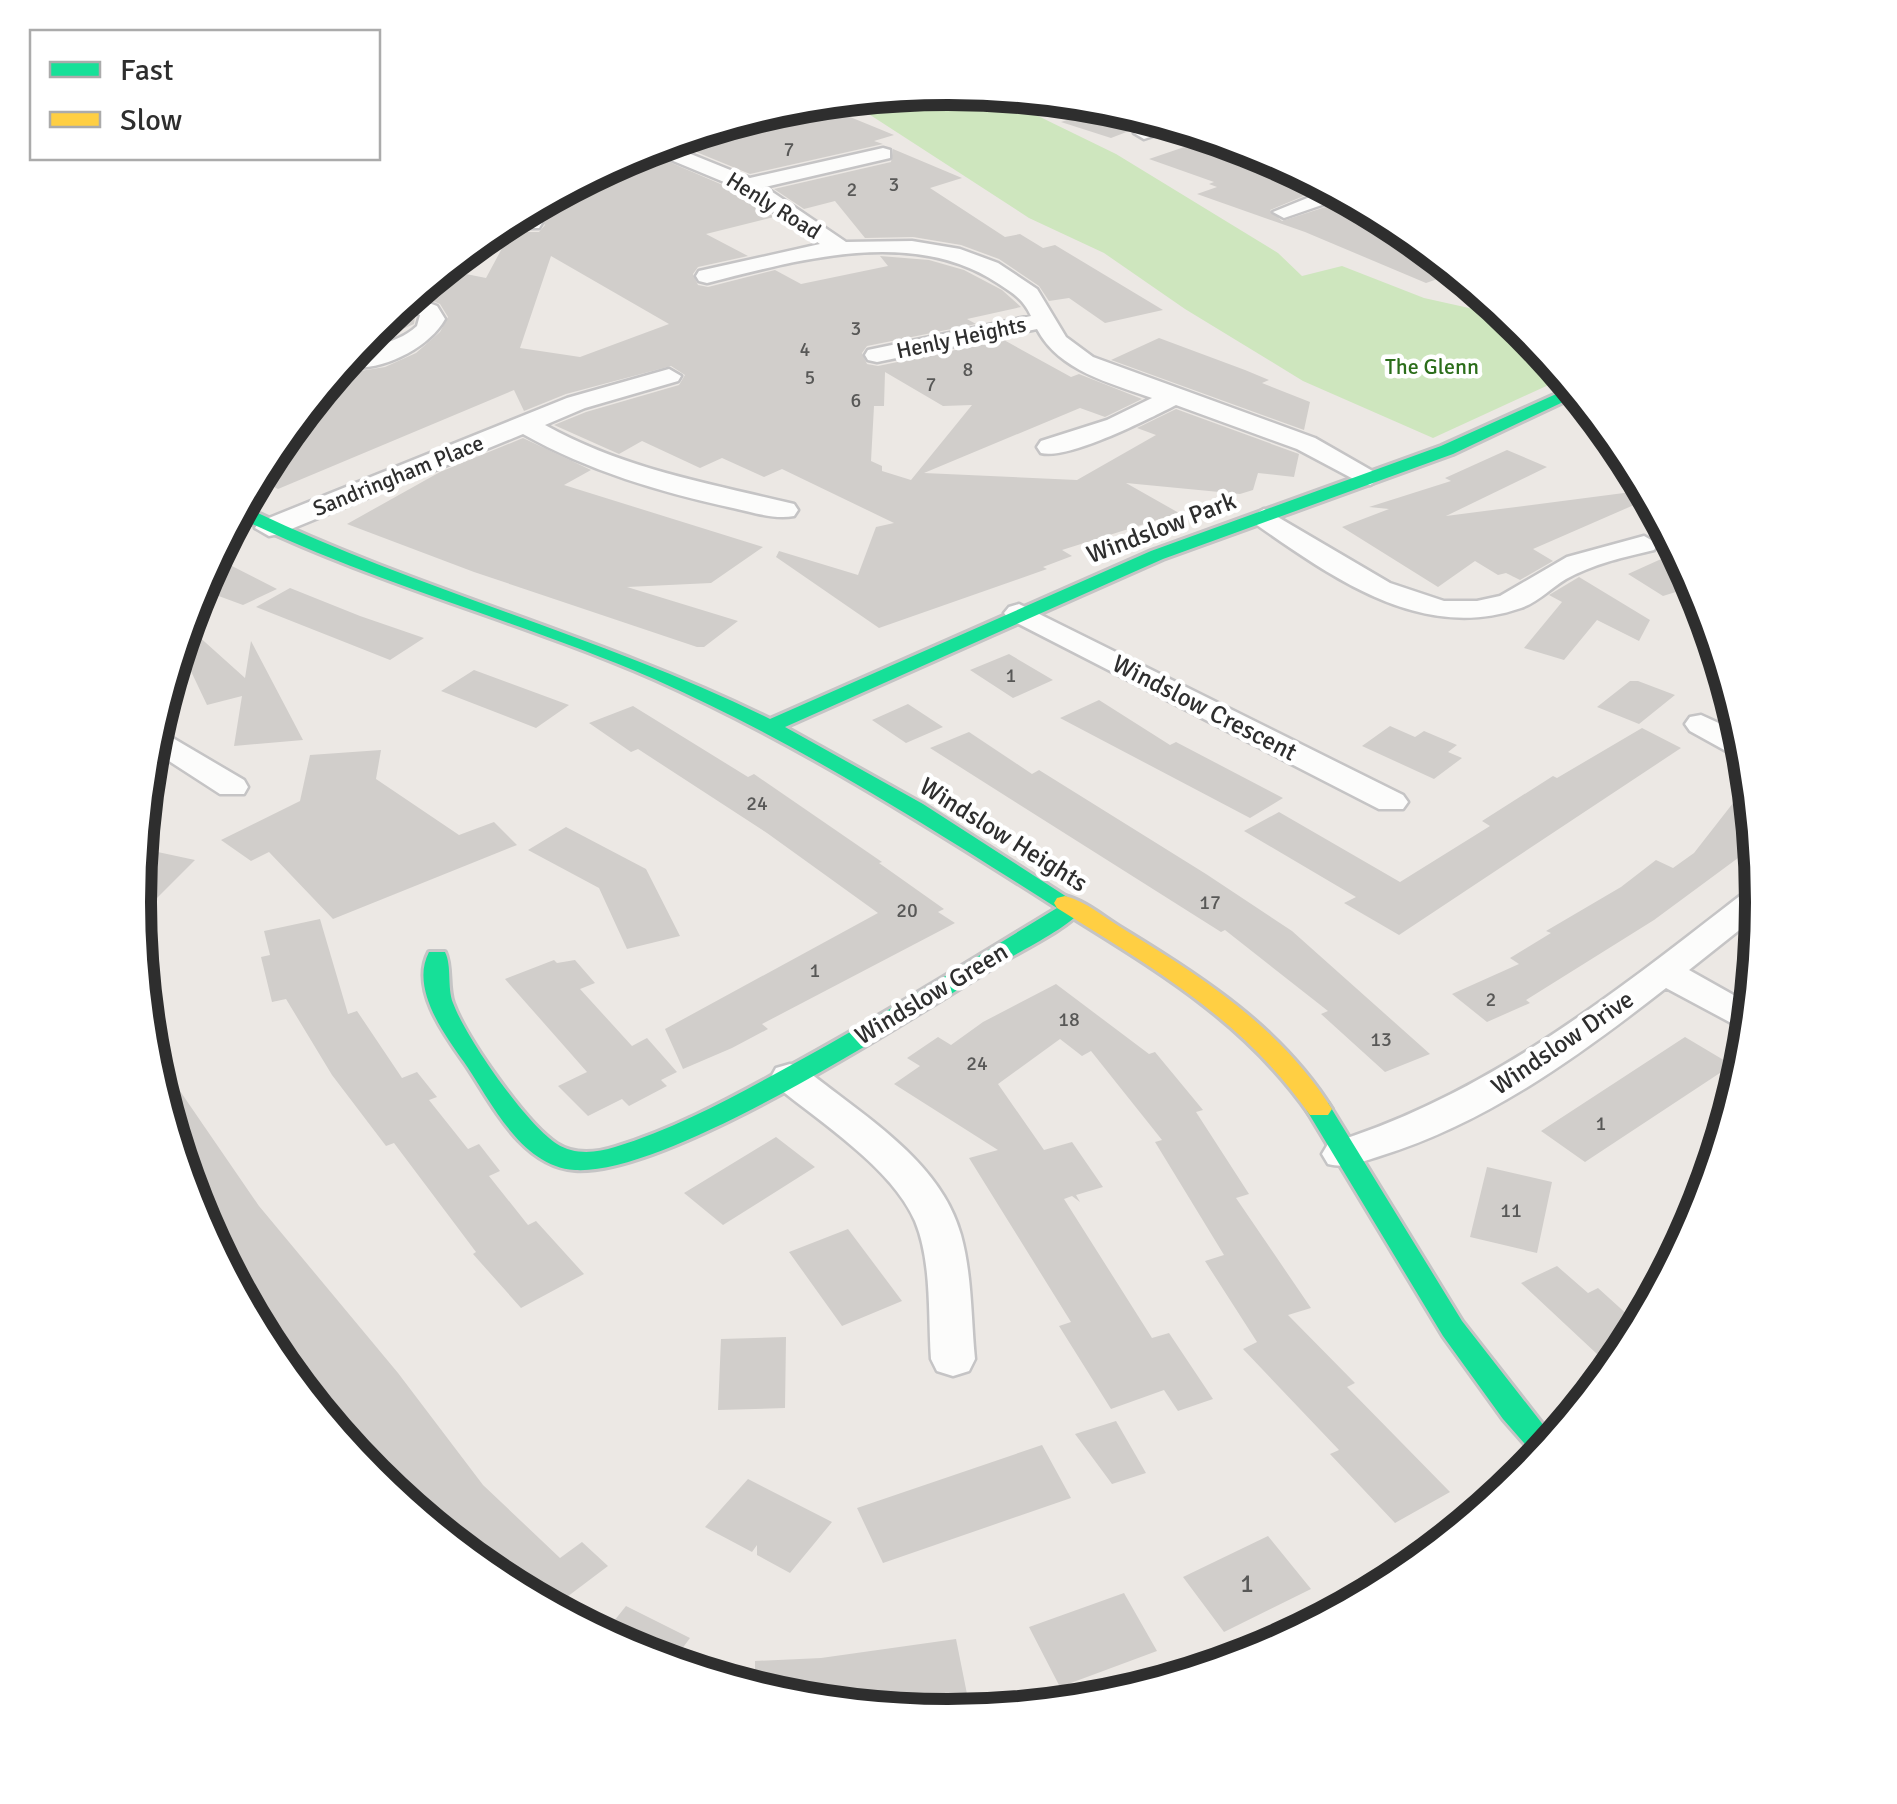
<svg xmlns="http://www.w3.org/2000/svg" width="1897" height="1804" font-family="Signika,sans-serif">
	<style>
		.green { fill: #cee6be }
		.building { fill: #d1cecb; fill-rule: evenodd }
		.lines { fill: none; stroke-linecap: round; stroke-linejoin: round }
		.street-casing { stroke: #c5c4c5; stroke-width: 5 }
		.fast-casing { stroke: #c5c4c5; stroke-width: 6 }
		.slow-casing { stroke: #c5c4c5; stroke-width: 6 }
		.street { fill: #fcfcfb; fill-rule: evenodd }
		.fast { fill: #16e098; fill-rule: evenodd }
		.slow { fill: #ffcf43; fill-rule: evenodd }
		.labels { text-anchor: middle; stroke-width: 9; stroke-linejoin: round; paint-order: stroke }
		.number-label { font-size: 20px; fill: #585857 }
		.far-street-label { font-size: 22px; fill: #2e2e2e; stroke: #fff }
		.far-park-label { font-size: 22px; fill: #2c6e1b; stroke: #fff }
		.street-label { font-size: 25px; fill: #2e2e2e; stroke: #fff }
		.near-number-label { font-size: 25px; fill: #585857 }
		.rim { fill: none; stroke: #2e2e2e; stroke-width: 12 }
	</style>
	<rect width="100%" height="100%" fill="#ece8e4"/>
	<path class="green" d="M948,88L989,92L1116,154L1278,253L1302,276L1342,266L1424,298L1514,318L1566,377L1433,438L1303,381L1185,309L1104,253L1029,218L844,98Z"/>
	<path class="building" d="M811,101L894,135L874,141L883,144L750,174L667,140L792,103Z
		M1112,105L1160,119L1111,138L1061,122Z
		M1205,140L1317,180L1297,188L1311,193L1270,210L1282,221L1341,202L1401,225L1458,272L1426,283L1305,232L1197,194L1217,187L1209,184L1214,182L1149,159Z
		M639,149L739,192L774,217L706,234L748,256L698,267L693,274L698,285L708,287L775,270L801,284L888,266L880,256L929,260L964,270L1002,290L1021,307L967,319L976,324L867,346L862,353L867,364L878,366L1004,340L1071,377L1079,374L1142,399L1105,417L1080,408L924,473L1077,480L1156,435L1137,428L1176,409L1299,454L1294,477L1258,473L1253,490L1240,494L1126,483L1179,513L1062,550L1072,556L1043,567L1047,569L879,628L776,557L779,551L858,575L876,527L894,523L782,469L764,477L722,458L700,468L642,441L619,454L554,425L586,412L679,385L685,375L671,366L566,394L524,411L514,390L278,489L256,478L272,449L338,369L354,372L385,367L416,353L440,332L448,317L440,304L413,293L446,270L486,278L514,226L523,232H539L545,225L528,208ZM551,256L669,324L580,357L520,348ZM885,372L943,406L972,405L911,480L882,471V466L871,461L874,406H884Z
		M893,149L962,178L930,188L1005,237L1020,234L1043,248L1055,245L1163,310L1105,323L1069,298L1049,301L1039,286L999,259L961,245L913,237L865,238L835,201L804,209L774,189L891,162Z
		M394,309L415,317L414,324L351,352Z
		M1159,338L1245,370L1269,380L1262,383L1310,402L1304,430L1111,360Z
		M523,438L591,470L564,485L763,547L711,583L627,587L738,621L704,647H697L474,572L347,524L440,472Z
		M1507,450L1547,467L1446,516L1647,490L1650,498L1533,549L1553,561L1520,580L1506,573L1498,575L1475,561L1438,587L1342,527L1389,509L1369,507L1451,481L1445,478Z
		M1670,555L1688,566L1698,585L1663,596L1628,574Z
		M212,559L226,563L277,589L243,605L197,588Z
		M1579,577L1650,620L1639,641L1597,620L1564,660L1524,648L1562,602L1549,595Z
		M290,588L360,616L424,638L390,660L256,607Z
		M186,625L245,678L251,641L303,740L234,746L242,696L207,705L179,646Z
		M1009,654L1053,680L1013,698L970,670Z
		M474,670L569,705L536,728L441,691Z
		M1630,681H1638L1675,695L1639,724L1597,707Z
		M1099,700L1170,745L1176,742L1283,798L1250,818L1060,718Z
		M908,704L943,727L906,743L872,720Z
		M633,706L748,777L754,774L882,862L879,863L944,909L938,912L955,923L762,1024L768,1029L732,1048L683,1069L665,1029L878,913L767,833L638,749L631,752L589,723Z
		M1390,726L1415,737L1424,731L1457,745L1448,752L1462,758L1434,779L1362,746Z
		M1642,728L1681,748L1399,935L1344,903L1356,897L1244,831L1279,812L1400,882L1490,826L1482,821L1553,776L1557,778Z
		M969,732L1032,774L1039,770L1206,874L1292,931L1430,1054L1385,1072L1321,1014L1328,1011L1225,930L1221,932L930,748Z
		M381,750L376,779L459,835L494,822L517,845L333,919L269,852L251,861L221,840L300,801L310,755Z
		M1751,780L1757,844L1654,920L1526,1000L1530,1003L1487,1022L1452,994L1519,964L1510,958L1551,933L1546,931L1621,887L1656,860L1673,868L1694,853Z
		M566,827L646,869L680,936L627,949L599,888L528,850Z
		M139,848L195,860L155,900L135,895Z
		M320,919L348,1014L357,1011L402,1078L417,1072L437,1097L429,1100L468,1149L479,1144L500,1171L489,1176L528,1225L536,1221L584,1274L521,1308L473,1254L476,1252L394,1143L386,1146L332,1075L286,999L272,1002L261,957L270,955L264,931Z
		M554,960L557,963L575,960L595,983L580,989L632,1046L647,1038L677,1072L661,1080L667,1086L629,1106L622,1099L588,1116L558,1086L587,1072L505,979Z
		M1056,984L1149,1054L1155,1052L1203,1110L1196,1112L1249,1194L1236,1198L1311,1308L1288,1315L1355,1383L1347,1387L1450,1492L1395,1523L1330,1454L1339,1450L1243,1349L1257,1342L1205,1261L1224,1255L1155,1142L1162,1140L1091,1051L1082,1056L1060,1039L998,1084L1044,1150L1072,1142L1103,1187L1076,1195L1080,1202L1072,1196L1064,1199L1152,1338L1169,1333L1213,1399L1178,1411L1164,1390L1111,1409L1059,1326L1071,1322L969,1158L998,1150L894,1084L920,1066L907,1058L938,1037L951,1045L983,1022Z
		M1685,1037L1732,1065L1585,1162L1541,1131Z
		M158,1059L259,1206L398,1373L483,1485L560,1558L582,1542L608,1566L551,1609L496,1579L413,1511L388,1476L377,1482L372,1478L347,1447L361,1440L351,1422L220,1259L196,1213L150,1062Z
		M776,1137L815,1167L723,1225L684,1193Z
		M1487,1167L1552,1182L1537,1253L1470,1237Z
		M848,1229L902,1301L842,1326L789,1252Z
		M1557,1266L1588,1293L1598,1288L1641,1327L1637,1334L1597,1354L1521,1283Z
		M786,1337L785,1408L718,1410L721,1339Z
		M1116,1421L1146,1473L1112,1484L1075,1434Z
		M1042,1445L1071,1498L883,1563L857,1508Z
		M748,1479L832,1522L790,1573L757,1555V1545L752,1552L705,1527Z
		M1268,1536L1311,1589L1224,1632L1183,1577Z
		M1124,1593L1157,1651L1060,1687L1029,1627Z
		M626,1606L690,1638L670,1665L636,1654L602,1636Z
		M956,1639L969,1704L911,1713L789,1701L755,1690V1661L821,1658Z"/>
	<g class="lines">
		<defs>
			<path id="street" d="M1165,121L1183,126L1144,139L1134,133Z
				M661,142L750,178L883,148L890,150V158L765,187L846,242L912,241L960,249L998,263L1037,289L1066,337L1093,357L1315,438L1383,477L1370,485L1361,483L1297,449L1176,405C1148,419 1069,460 1041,453L1037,447L1041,441L1107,420L1152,398C1110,383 1059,371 1037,329L877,362L868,360L865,355L868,350L1031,316C1024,300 1013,293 999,284C913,226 799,260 707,283L699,281L696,276L699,271L820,244L741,189L642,148Z
				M1332,188L1348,196L1284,218L1273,212Z
				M524,210L542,223L539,228H523L508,218Z
				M410,296L437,306L445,319C428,350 375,375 340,366C359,343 394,348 417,326L420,315L396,306Z
				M669,369L681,376L678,381L585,408L545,425C624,469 707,483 794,504L798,510L794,516C775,520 752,512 733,508C660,492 589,471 523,434L279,534L269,536L255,528L259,522L567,398Z
				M1264,509L1390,583L1444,601H1477L1500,596L1567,557L1644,536L1658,544L1654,550C1624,557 1593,564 1566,579C1551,588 1538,602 1521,608C1421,643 1332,577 1254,523L1250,517Z
				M1019,604L1403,795L1408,802L1403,809H1379L1009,619L1004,613L1009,607Z
				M1701,715L1745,735L1749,759L1737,757L1690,731L1685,724L1690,717Z
				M154,727L244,780L248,787L244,794H220L149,748Z
				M1761,885L1762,912L1689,970L1753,1006L1750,1033L1666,988C1579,1056 1487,1123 1380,1156C1361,1162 1347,1169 1328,1164L1322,1154L1328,1144C1490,1095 1618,990 1750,888Z
				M790,1064L804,1068C860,1114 941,1160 961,1235C972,1275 971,1318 975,1359L969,1371L953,1376L937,1371L931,1359C928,1315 932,1262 915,1221C892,1168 820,1122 776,1086L771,1077L776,1068Z"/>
			<path id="fast" d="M1574,386L1580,394L1453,454L1163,559L785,727L923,804L1084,908C1066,930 1021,950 996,966C910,1019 668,1176 575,1170C520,1166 491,1101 464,1062C444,1034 410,988 429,952H445C452,966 447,987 453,1003C466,1038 526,1124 557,1144C574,1155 596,1153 615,1147C671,1130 724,1102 775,1074C871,1022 964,965 1057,908C926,825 796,742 654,679C516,619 371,583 236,516L241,506L245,507C415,590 600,635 770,719L1151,551L1441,446Z
				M1319,1101L1328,1103L1462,1321L1555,1440L1539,1460L1503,1419L1443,1336L1306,1109L1310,1103Z"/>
			<path id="slow" d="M1065,896C1086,901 1106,919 1125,930C1204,978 1282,1029 1332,1109L1328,1115H1310C1243,1019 1154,969 1057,908L1054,903L1057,898Z"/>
		</defs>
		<use href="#street" class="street-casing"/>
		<use href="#fast" class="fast-casing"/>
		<use href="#slow" class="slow-casing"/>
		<use href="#street" class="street"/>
		<use href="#fast" class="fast"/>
		<use href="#slow" class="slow"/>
	</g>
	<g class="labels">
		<g class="number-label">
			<text x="789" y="156">7</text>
			<text x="894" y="191">3</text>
			<text x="852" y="196">2</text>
			<text x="856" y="335">3</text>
			<text x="805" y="356">4</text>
			<text x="968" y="376">8</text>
			<text x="810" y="384">5</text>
			<text x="931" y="391">7</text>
			<text x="856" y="407">6</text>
			<text x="1011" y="682">1</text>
			<text x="757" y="810">24</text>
			<text x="1210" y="909">17</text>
			<text x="907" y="917">20</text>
			<text x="815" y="977">1</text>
			<text x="1491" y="1006">2</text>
			<text x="1069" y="1026">18</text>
			<text x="1381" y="1046">13</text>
			<text x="977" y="1070">24</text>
			<text x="1601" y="1130">1</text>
			<text x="1511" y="1217">11</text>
		</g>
		<g class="far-street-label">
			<text transform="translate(774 205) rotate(32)" y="8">Henly Road</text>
			<text transform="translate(961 337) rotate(-12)" y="8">Henly Heights</text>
			<text transform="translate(398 475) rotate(-22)" y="8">Sandringham Place</text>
		</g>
		<g class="far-park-label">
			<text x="1432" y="374">The Glenn</text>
		</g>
		<g class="street-label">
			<text transform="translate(1161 527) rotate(-21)" y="9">Windslow Park</text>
			<text transform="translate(1205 707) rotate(27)" y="9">Windslow Crescent</text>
			<text transform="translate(1004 834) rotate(32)" y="9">Windslow Heights</text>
			<text transform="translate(931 993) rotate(-31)" y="9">Windslow Green</text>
			<text transform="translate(1562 1042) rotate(-34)" y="9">Windslow Drive</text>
		</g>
		<g class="near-number-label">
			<text x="1247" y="1592">1</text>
		</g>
	</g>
	<path d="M0 0H1897V1804H0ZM151 902a797 797 0 1 1 1594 0a797 797 0 1 1-1594 0Z" fill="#fff" fill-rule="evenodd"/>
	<path class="rim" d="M151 902a797 797 0 1 1 1594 0a797 797 0 1 1-1594 0Z"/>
	<rect x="30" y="30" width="350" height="130" fill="#ffffff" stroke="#ababab" stroke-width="2.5"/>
	<rect x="50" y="62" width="50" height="15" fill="#16e098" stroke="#ababab" stroke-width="2.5"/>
	<text x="120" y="80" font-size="30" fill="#2e2e2e">Fast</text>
	<rect x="50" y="112" width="50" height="15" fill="#ffcf43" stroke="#ababab" stroke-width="2.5"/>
	<text x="120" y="130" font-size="30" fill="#2e2e2e">Slow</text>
</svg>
